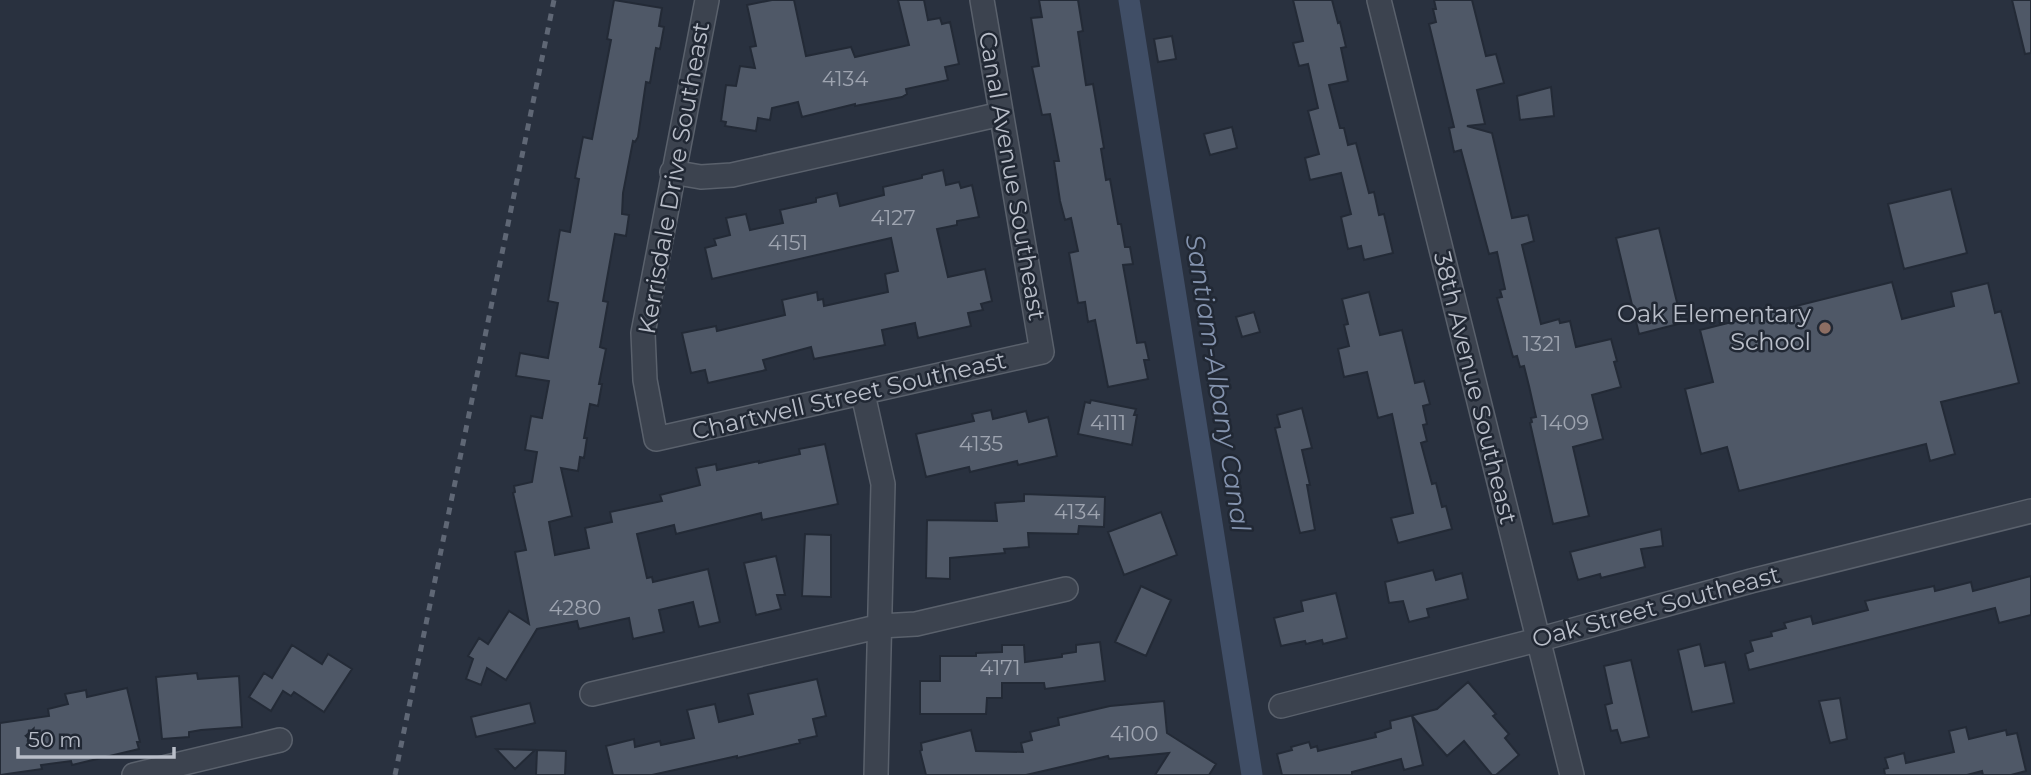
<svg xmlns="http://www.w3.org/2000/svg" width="2031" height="775" font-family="Montserrat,sans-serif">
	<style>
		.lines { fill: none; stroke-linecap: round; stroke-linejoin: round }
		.canal { stroke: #404e66; stroke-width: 21 }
		.building { fill: #4f5867; stroke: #232a36; stroke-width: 2 }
		.minor-casing { stroke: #5a616c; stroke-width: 26 }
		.minor { stroke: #3c434f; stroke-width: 23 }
		.rail { stroke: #5f6775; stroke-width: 5; stroke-dasharray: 7 7; stroke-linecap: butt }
		.education-dot { fill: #8d6e63; stroke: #212834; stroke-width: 2.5 }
		.labels { text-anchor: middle; stroke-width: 5; stroke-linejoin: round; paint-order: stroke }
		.number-label { font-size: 21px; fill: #9ea4b0 }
		.street-label { font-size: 24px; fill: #b9bec9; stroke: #212834 }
		.poi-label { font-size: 24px; fill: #b9bec9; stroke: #212834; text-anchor: end }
		.water-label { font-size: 26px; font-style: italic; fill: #8493ae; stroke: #212834 }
	</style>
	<rect width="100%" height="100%" fill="#29313f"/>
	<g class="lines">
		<path class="canal" d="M1129,0L1252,775"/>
	</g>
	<path class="building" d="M614,0L662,8L659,26L664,27L660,49L656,48L650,83L646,82L638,137L635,142L633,141L623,193L622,214L629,215L626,236L615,234L603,301L608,302L600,347L606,349L599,384H602L598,406L590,404L584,438H587L584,458L580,457L578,471L561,468L572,516L549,522L555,555L589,548L585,528L612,522L610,512L662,501L660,495L700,485L696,468L716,464L717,470L759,461V463L800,454L799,449L825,444L838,504L762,520L761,513L676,534L674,525L637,534L647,578L652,577L653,582L708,569L720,622L699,627L693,602L659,610L664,632L633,639L629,618L579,629L577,621L537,629L506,680L487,668L481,685L466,679L473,659L468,656L479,638L488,644L509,611L529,624L515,552L526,550L513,493L515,492L514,486L532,482L537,452L525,450L531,416L542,418L549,381L516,376L520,353L548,358L558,303L548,301L560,230L570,232L579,179L575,178L583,137L592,139L611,40L607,39Z
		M772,0H794L806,56L851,47L855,57L909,45L898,0H924L928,20L940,18L942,24L950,22L959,64L945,67L948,80L906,89L907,94L902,97L855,106V104L802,117L798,102L772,108L770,120L758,118L756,131L725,126L726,122L721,121L726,85L736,86L740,66L755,68L750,47L756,46L747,5Z
		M1039,0H1078L1083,31L1078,32L1086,85L1093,84L1104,148L1101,149L1106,180L1110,179L1118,224H1121L1125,247H1130L1133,264L1123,265L1137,343L1145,342L1149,360H1144L1148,379L1108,387L1095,320L1088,322L1085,302L1078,303L1069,253L1078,251L1071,218L1065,220L1060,201L1054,161H1059L1050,114L1042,115L1032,67L1039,66L1031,18L1042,17Z
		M1293,0H1332L1338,23L1340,22L1346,47L1341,48L1348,81L1329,85L1340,128H1344L1348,145L1356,143L1369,193L1374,192L1379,215L1384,214L1393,253L1364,260L1361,246L1348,249L1341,217L1351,214L1341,173L1310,180L1305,158L1319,154L1308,111L1318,108L1308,64L1299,66L1293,43L1303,41Z
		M1434,0H1472L1486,56L1496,54L1504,83L1477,90L1485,124L1467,126L1492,133L1512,218L1528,215L1534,241L1522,245L1541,324L1559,319L1560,323L1570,321L1576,347L1611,339L1617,361L1614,362L1621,387L1592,395L1603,439L1573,447L1589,516L1553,524L1530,423L1532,422L1531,418L1536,417L1529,386L1524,366L1520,367L1517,356L1513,357L1497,298L1502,297L1500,290L1505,289L1497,252L1489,254L1461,150L1454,152L1449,128L1454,127L1429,24L1436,22L1433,9H1436Z
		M2012,0H2031V53L2025,54Z
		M1172,36L1176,59L1158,62L1154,39Z
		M1551,87L1554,116L1520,120L1517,96Z
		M1232,127L1237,148L1210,155L1204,134Z
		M943,170L946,185L959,182L961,188L972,185L979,217L957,221V225L937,229L948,277L985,269L992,301L981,304L983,310L968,313L971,326L918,338L915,323L882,330L885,345L814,359L811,347L763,360L766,370L708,383L705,370L691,373L682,333L716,326L717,331L785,315L782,300L817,292L818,300L823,299L824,306L888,292L885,274L898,271L891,238L712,279L705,248L716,245L714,239L730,235L726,218L746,214L750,230L783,223L780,210L816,202V198L837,193L840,206L884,195L883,187L922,178V175Z
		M1951,189L1967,253L1904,269L1888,204Z
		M1659,228L1682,323L1639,334L1616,238Z
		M1892,282L1902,319L1954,306L1951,292L1988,283L1995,313L2001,311L2019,383L1941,402L1955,454L1930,461L1926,444L1739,491L1727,447L1701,454L1685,389L1713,382L1700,330Z
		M1369,292L1380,335L1402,330L1415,383L1424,381L1430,404L1423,406L1427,424L1423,425L1427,441L1421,443L1432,484L1436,483L1442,507L1446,506L1452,529L1398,543L1391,518L1413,513L1392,414L1378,418L1367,372L1344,377L1338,349L1349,346L1344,325L1348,324L1342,299Z
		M1254,312L1260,332L1242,337L1236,317Z
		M1091,400L1136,409L1134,415H1137L1132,445L1078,434L1085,402L1090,403Z
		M1302,408L1312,448L1302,450L1310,485H1307L1315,530L1300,533L1275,428L1280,427L1277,415Z
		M991,410L993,419L1026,411L1029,422L1048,417L1057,456L1018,465L1017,461L970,472L969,467L926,477L916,434L974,421L972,414Z
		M1024,494L1105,497L1104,527L1079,526L1078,534L1028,533L1029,547L1004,549L1005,553L950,558V579L926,578L927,520L997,521L995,503L1024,501Z
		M1161,512L1177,555L1124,575L1108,532Z
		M1661,529L1663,546L1641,549L1645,567L1601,578L1600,574L1578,580L1570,552Z
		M805,534L831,535V597L802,596Z
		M776,556L785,595H777L781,609L756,615L744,563Z
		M1433,570L1436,580L1462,573L1468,599L1427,609L1429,617L1409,622L1403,601L1389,603L1385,582Z
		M2031,576V615L1999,623L1995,608L1749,670L1745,654L1753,651L1750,641L1772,636L1771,632L1786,628L1784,623L1811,616L1813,624L1868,610L1865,601L1934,586L1935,591L1971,582L1973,591Z
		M1141,586L1171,600L1146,656L1115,642Z
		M1336,593L1347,638L1323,644L1322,640L1306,644L1305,641L1281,646L1274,618L1303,611L1301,601Z
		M1100,642L1105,681L1045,689L1044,683H1002V698H987L986,714H920V681H940V656H976V653L1002,652V645H1024L1025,662L1062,657V654L1076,652V645Z
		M1700,644L1705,666L1725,662L1734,703L1692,712L1678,650Z
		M292,645L322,664L328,654L352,669L324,712L294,692L291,696L283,691L271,711L249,697L264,673L272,678Z
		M1631,660L1649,737L1621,743L1617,730L1611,731L1605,705L1612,703L1604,666Z
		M197,673L198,679L239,676L242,727L201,730L189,732V737L162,739L156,677Z
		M817,679L826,716L813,719L817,736L799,740L800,743L737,758V756L652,775H613L606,746L634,739L635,747L660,741L661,745L694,738L687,710L715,704L719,722L753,714L748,694Z
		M1468,682L1496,714L1493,716L1509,734L1505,738L1519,755L1496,775H1492L1464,741L1447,756L1412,716L1423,765L1404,770L1401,759L1352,772V775H1282L1277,754L1292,750L1291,747L1309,742L1311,748L1317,746L1318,751L1376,737L1375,733L1391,728L1390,721L1437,709Z
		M127,688L140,742H137L139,749L72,765L71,761L41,765L42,769L0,775V723L49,716L48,709L68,704L65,694L86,690L87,697Z
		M1840,698L1847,739L1830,743L1819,701Z
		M1164,701L1167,733L1216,764L1209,775H1155L1169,753L1109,759L1108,756L1026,775H926L920,751L922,750L921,743L971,730L976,751L1023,752L1021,743L1032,740L1030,732L1059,725L1058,718L1110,706Z
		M530,703L535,723L476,737L471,717Z
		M1966,727L1969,739L2006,730L2007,735L2017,733L2026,771L2011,775H1983L1982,771L1967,775H1885L1884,769L1888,768L1885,758L1904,753L1906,763L1954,752L1949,731Z
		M496,749L535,750L515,769Z
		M537,750L566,751L565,775H536Z"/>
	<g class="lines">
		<defs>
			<path id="minor" d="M707,0L643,333L645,380L656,439L1042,352L982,0
				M1379,0L1572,775
				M672,172L701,177L732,175L1001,114
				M863,394L883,484L876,775
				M592,694L881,626L916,624L1066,589
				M1281,706L1537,640L1751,581L2031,511
				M134,775L280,740"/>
		</defs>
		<use href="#minor" class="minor-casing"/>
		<use href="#minor" class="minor"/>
		<path class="rail" d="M395,775L554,0"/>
	</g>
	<circle class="education-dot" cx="1825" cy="328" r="7"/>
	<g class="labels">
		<g class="number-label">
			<text x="845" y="86">4134</text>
			<text x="893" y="225">4127</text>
			<text x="788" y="250">4151</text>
			<text x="1542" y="351">1321</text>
			<text x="1108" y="430">4111</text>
			<text x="1565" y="430">1409</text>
			<text x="981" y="451">4135</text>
			<text x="1077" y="519">4134</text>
			<text x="575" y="615">4280</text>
			<text x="1000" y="675">4171</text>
			<text x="1134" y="741">4100</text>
		</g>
		<g class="street-label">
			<text transform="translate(1012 176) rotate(80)" y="8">Canal Avenue Southeast</text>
			<text transform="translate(674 178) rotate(-80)" y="8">Kerrisdale Drive Southeast</text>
			<text transform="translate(1475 388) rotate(76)" y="8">38th Avenue Southeast</text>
			<text transform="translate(849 396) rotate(-13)" y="8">Chartwell Street Southeast</text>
			<text transform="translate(1656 607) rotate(-15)" y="8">Oak Street Southeast</text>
		</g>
		<g class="poi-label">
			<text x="1811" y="322">Oak Elementary<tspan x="1811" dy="28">School</tspan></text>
		</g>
		<g class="water-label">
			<text transform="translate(1218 383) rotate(81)" y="9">Santiam-Albany Canal</text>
		</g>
	</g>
	<path d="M18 747v10h156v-10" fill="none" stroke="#b9bec9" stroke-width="3.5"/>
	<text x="28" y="747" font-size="21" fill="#b9bec9" stroke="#212834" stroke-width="5" paint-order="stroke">50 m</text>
</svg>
